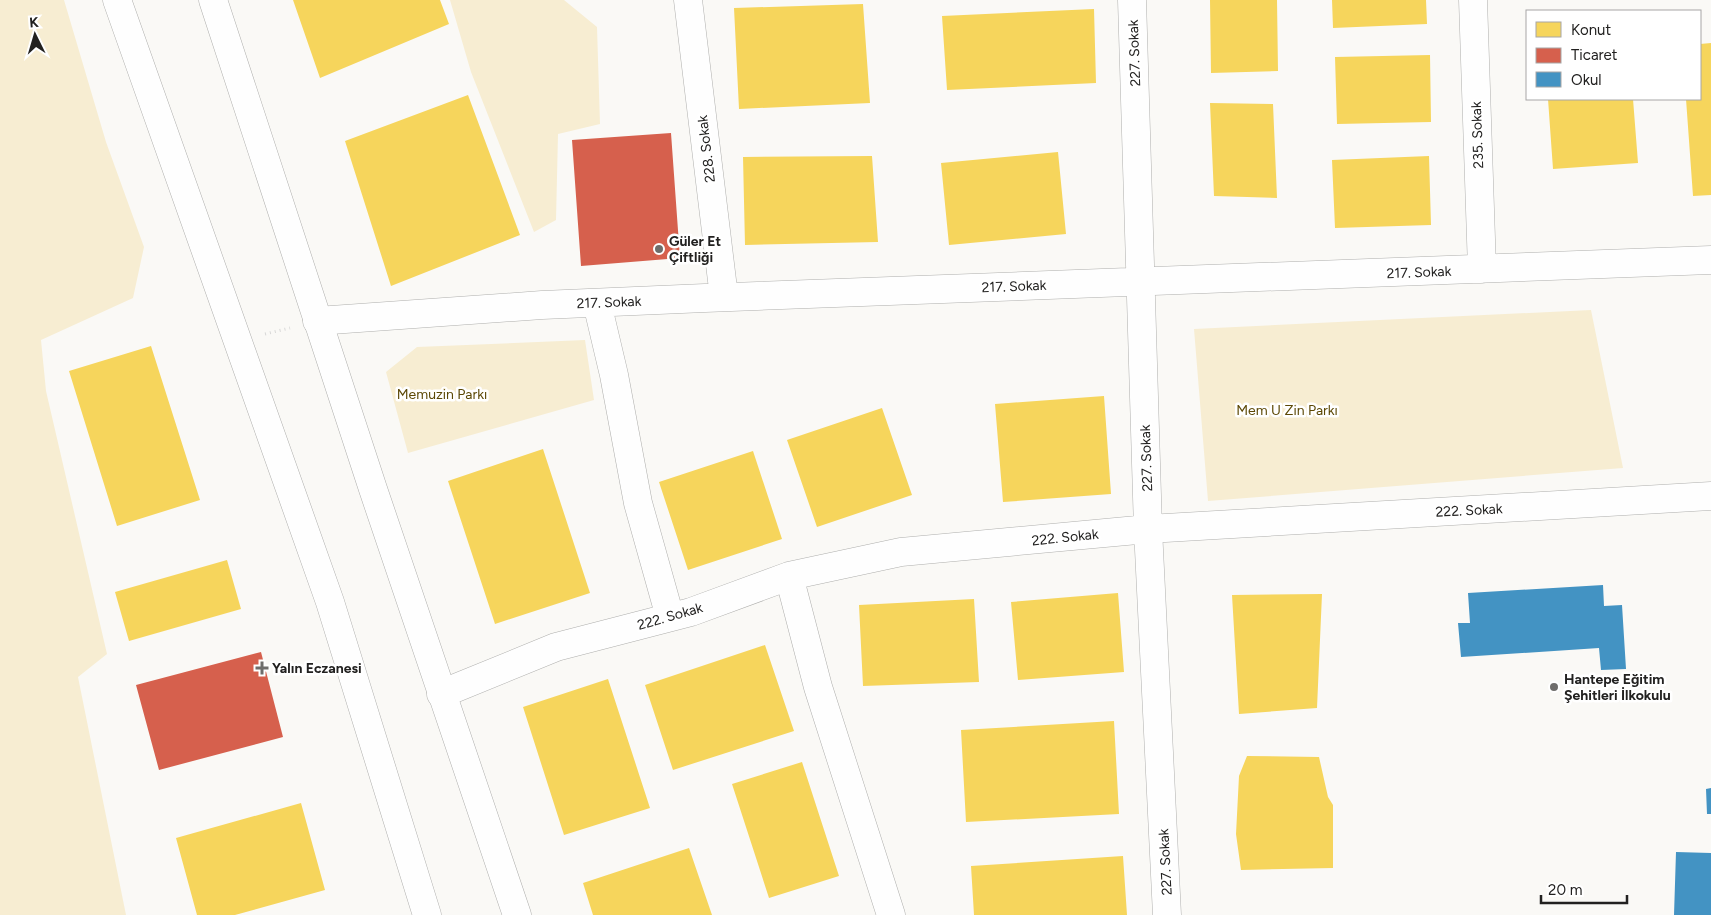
<svg xmlns="http://www.w3.org/2000/svg" width="1711" height="915" font-family="Figtree,sans-serif">
	<style>
		.green { fill: #f7edd2 }
		.homes { fill: #f6d55c }
		.shops { fill: #d6604d }
		.schools { fill: #4393c3 }
		.lines { fill: none; stroke-linecap: round; stroke-linejoin: round }
		.minor-casing { stroke: #afafad; stroke-width: 29 }
		.trunk-casing { stroke: #afafad; stroke-width: 29 }
		.path { stroke: #d8d8d7; stroke-width: 3; stroke-dasharray: 1 4; stroke-linecap: butt }
		.minor { stroke: #fefefe; stroke-width: 28 }
		.trunk { stroke: #fefefe; stroke-width: 28 }
		.poi-dot { fill: #6e6d6b; stroke: #fff; stroke-width: 2 }
		.labels { text-anchor: middle; stroke-width: 5; stroke-linejoin: round; paint-order: stroke }
		.street-label { font-size: 14px; fill: #222120; stroke: #fff }
		.poi-label { font-size: 14px; font-weight: bold; fill: #222120; stroke: #fff; text-anchor: start }
		.park-label { font-size: 14px; fill: #5c4805; stroke: #fff }
	</style>
	<rect width="100%" height="100%" fill="#faf9f6"/>
	<path class="green" d="M0,0H64L106,142L144,247L133,298L41,340L46,391L107,654L78,677L126,915H0Z
		M450,0H564L597,27L600,124L558,134L556,220L534,232L471,72Z
		M1591,310L1623,468L1208,501L1194,329Z
		M585,340L594,400L408,453L386,372L417,347Z"/>
	<path class="homes" d="M293,0H440L449,24L320,78Z
		M1210,0H1277L1278,71L1211,73Z
		M1332,0H1426L1427,24L1333,28Z
		M863,4L870,103L739,109L734,8Z
		M1094,9L1096,83L947,90L942,16Z
		M1711,43V195L1693,196L1686,99H1700V44Z
		M1430,55L1431,122L1337,124L1335,57Z
		M468,95L520,235L391,286L345,141Z
		M1548,99H1633L1638,163L1553,169Z
		M1210,103L1273,104L1277,198L1214,196Z
		M1058,152L1066,234L949,245L941,163Z
		M872,156L878,242L745,245L743,157Z
		M1429,156L1431,225L1335,228L1332,160Z
		M151,346L200,500L117,526L69,371Z
		M1104,396L1111,494L1003,502L995,404Z
		M882,408L912,495L817,527L787,440Z
		M543,449L590,593L495,624L448,481Z
		M753,451L782,539L688,570L659,482Z
		M227,560L241,609L129,641L115,592Z
		M1118,593L1124,672L1018,680L1011,602Z
		M1322,594L1317,708L1239,714L1232,595Z
		M974,599L979,682L863,686L859,605Z
		M765,645L794,731L673,770L645,685Z
		M608,679L650,808L564,835L523,707Z
		M1114,721L1119,814L966,822L961,730Z
		M1247,756L1319,757L1328,797L1333,805V868L1241,870L1236,834L1239,776Z
		M802,762L839,876L769,898L732,784Z
		M301,803L325,890L235,915H197L176,838Z
		M689,848L712,915H593L583,883Z
		M1123,856L1127,915H974L971,866Z"/>
	<path class="shops" d="M671,133L680,258L581,266L572,140Z
		M261,652L283,737L159,770L136,685Z"/>
	<path class="schools" d="M1603,585L1604,606L1622,605L1626,669L1601,670L1599,648L1461,657L1458,623H1470L1468,593Z
		M1711,788V814H1707L1706,789Z
		M1676,852L1711,853V915H1674Z"/>
	<g class="lines">
		<defs>
			<path id="minor" d="M688,0L724,297
				M1132,0L1148,529L1167,915
				M1473,0L1482,269
				M597,303L614,375L638,503L670,617
				M317,321L542,305L705,298L1711,260
				M789,576L818,687L891,915
				M441,694L556,647L691,612L789,576L901,552L1148,529L1711,496"/>
			<path id="trunk" d="M117,0L330,602L427,915
				M213,0L373,489L517,915"/>
		</defs>
		<use href="#minor" class="minor-casing"/>
		<use href="#trunk" class="trunk-casing"/>
		<path class="path" d="M265,334L290,328"/>
		<use href="#minor" class="minor"/>
		<use href="#trunk" class="trunk"/>
	</g>
	<g class="poi-dot">
		<circle cx="659" cy="249" r="5"/>
		<path d="M259.5 660.5h5v5h5v5h-5v5h-5v-5h-5v-5h5z"/>
		<circle cx="1554" cy="687" r="5"/>
	</g>
	<g class="labels">
		<g class="street-label">
			<text transform="translate(1134 53) rotate(-92)" y="5">227. Sokak</text>
			<text transform="translate(1477 135) rotate(-92)" y="5">235. Sokak</text>
			<text transform="translate(706 149) rotate(-97)" y="5">228. Sokak</text>
			<text transform="translate(1419 272) rotate(-2)" y="5">217. Sokak</text>
			<text transform="translate(1014 286) rotate(-2)" y="5">217. Sokak</text>
			<text transform="translate(609 302) rotate(-2)" y="5">217. Sokak</text>
			<text transform="translate(1146 458) rotate(-92)" y="5">227. Sokak</text>
			<text transform="translate(1469 510) rotate(-3)" y="5">222. Sokak</text>
			<text transform="translate(1065 537) rotate(-6)" y="5">222. Sokak</text>
			<text transform="translate(670 616) rotate(-16)" y="5">222. Sokak</text>
			<text transform="translate(1165 862) rotate(-93)" y="5">227. Sokak</text>
		</g>
		<g class="poi-label">
			<text x="669" y="246">Güler Et<tspan x="669" dy="16">Çiftliği</tspan></text>
			<text x="272" y="673">Yalın Eczanesi</text>
			<text x="1564" y="684">Hantepe Eğitim<tspan x="1564" dy="16">Şehitleri İlkokulu</tspan></text>
		</g>
		<g class="park-label">
			<text x="442" y="399">Memuzin Parkı</text>
			<text x="1287" y="415">Mem U Zin Parkı</text>
		</g>
	</g>
	<rect x="1526" y="10" width="175" height="90" fill="#ffffff" stroke="#a7a6a6"/>
	<rect x="1536" y="22" width="25" height="15" fill="#f6d55c" stroke="#a7a6a6"/>
	<text x="1571" y="35" font-size="15" fill="#222120">Konut</text>
	<rect x="1536" y="48" width="25" height="15" fill="#d6604d" stroke="#a7a6a6"/>
	<text x="1571" y="60" font-size="15" fill="#222120">Ticaret</text>
	<rect x="1536" y="72" width="25" height="15" fill="#4393c3" stroke="#a7a6a6"/>
	<text x="1571" y="85" font-size="15" fill="#222120">Okul</text>
	<g transform="translate(35 35) rotate(355)" stroke="#ffffff" stroke-width="4" paint-order="stroke">
	<path d="M0-4L9 19L0 12L-9 19Z" fill="#222120"/>
	<text y="-8" font-size="14" font-weight="bold" text-anchor="middle" fill="#222120">K</text>
	</g>
	<path d="M1541 895v8h86v-8" fill="none" stroke="#222120" stroke-width="2.5"/>
	<text x="1548" y="895" font-size="15" fill="#222120" stroke="#ffffff" stroke-width="4" paint-order="stroke">20 m</text>
</svg>
